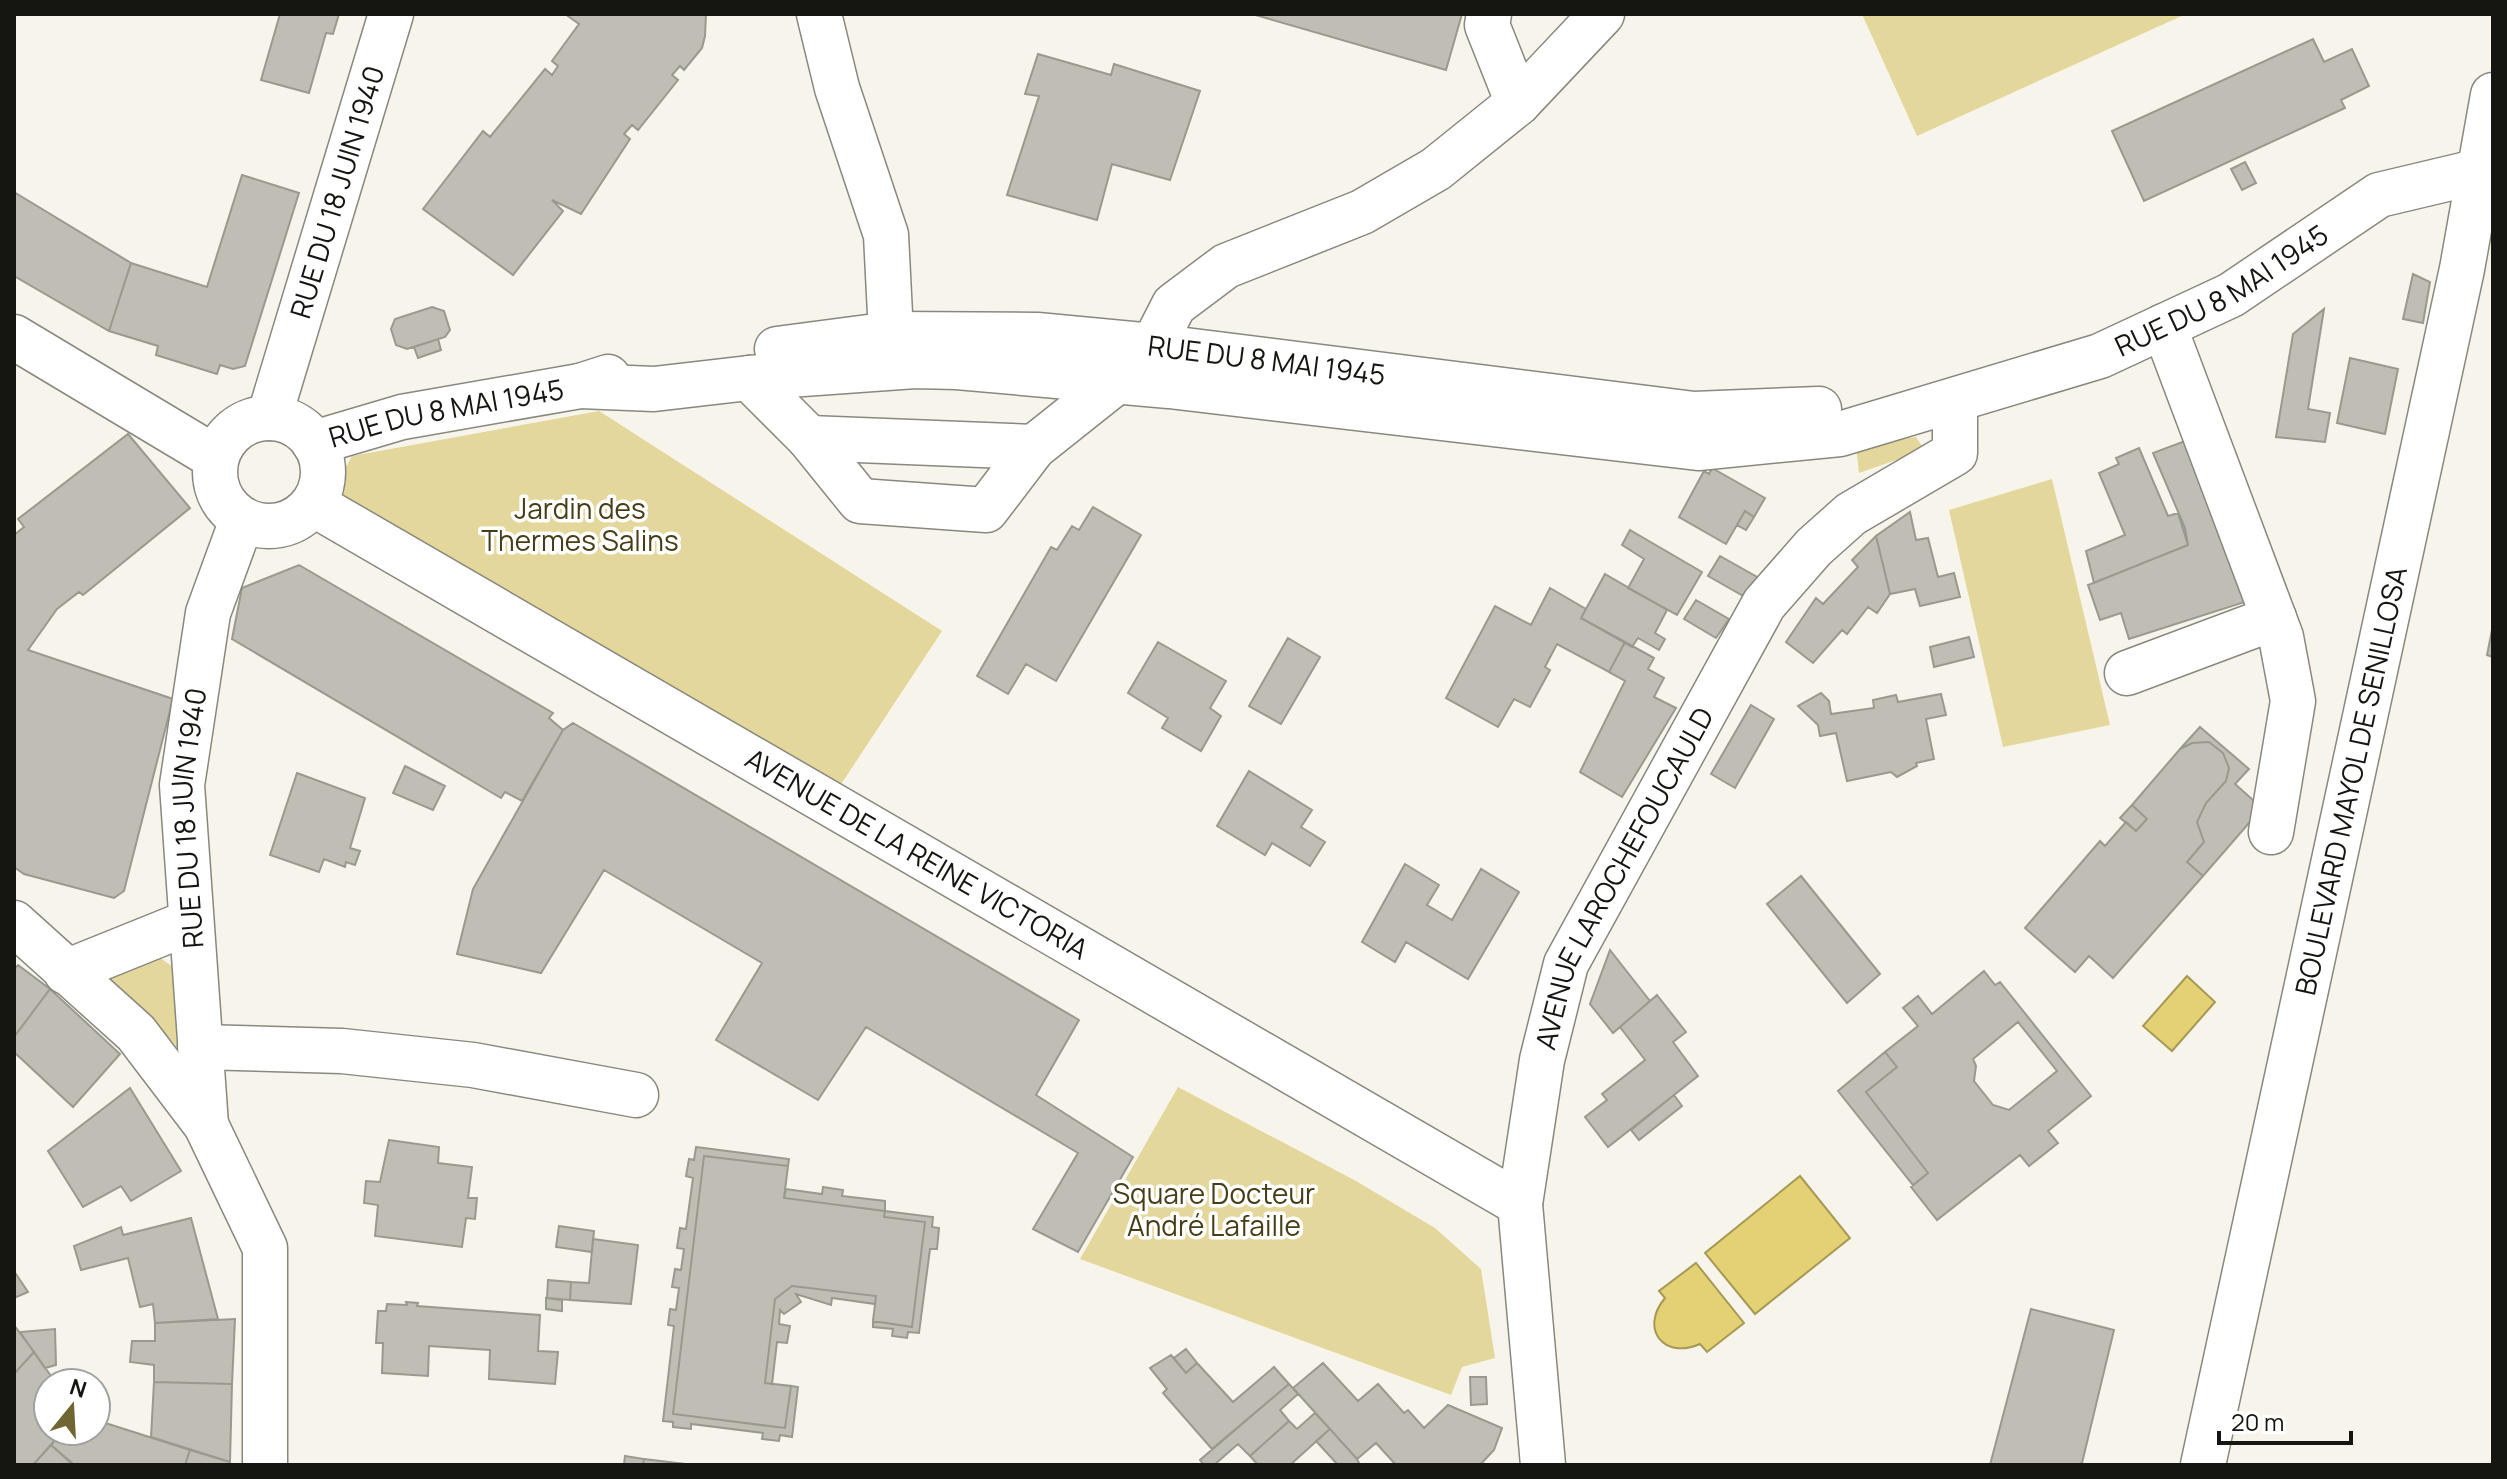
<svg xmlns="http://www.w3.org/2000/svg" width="2507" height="1479" font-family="Manrope,sans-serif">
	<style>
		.green { fill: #e3d79b }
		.water { fill: #e4d173; stroke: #a69956; stroke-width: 2 }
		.building { fill: #c0beb4; stroke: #9a998f; stroke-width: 2; fill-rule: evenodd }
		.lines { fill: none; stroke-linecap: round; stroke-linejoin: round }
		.minor-casing { stroke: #89887e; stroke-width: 47 }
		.major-casing { stroke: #89887e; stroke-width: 47 }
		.minor { stroke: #fff; stroke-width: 44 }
		.major { stroke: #fff; stroke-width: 44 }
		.labels { text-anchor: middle; stroke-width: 7; stroke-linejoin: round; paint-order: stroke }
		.street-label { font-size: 28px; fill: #151511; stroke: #fff }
		.park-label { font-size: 28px; fill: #463e16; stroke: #fff }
	</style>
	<rect width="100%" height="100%" fill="#f7f5eb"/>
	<path class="green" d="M1862,14H2186L1917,136Z
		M599,411L942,631L832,798L330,497L352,456Z
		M1916,437L1922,446L1916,453L1859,473L1856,446Z
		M2052,479L2110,725L2003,747L1949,510Z
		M156,955L173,967L180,1050L137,1003L102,974Z
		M1178,1087L1356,1181L1435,1228L1481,1269L1495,1358L1462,1367L1451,1395L1080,1259Z"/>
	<path class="water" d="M2187,976L2215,1002L2172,1051L2143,1026Z
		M1800,1176L1850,1238L1755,1314L1705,1253Z
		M1696,1263L1744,1323L1707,1352L1700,1344C1664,1360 1639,1329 1665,1298L1659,1291Z"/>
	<path class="building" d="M280,14H339L333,34L326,33L309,93L261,80Z
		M565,14H706L705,36L702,48L684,70L680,66L672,75L678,80L638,130L632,125L624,134L630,139L581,214L552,200L563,211L513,275L423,209L483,131L490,137L545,69L552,75L558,66L552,61L579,24Z
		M1252,14H1462L1446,70Z
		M2313,39L2324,62L2352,49L2369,86L2341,100L2345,108L2144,201L2112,131Z
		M1038,54L1111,75L1114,64L1200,91L1170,180L1112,164L1097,220L1007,195L1039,96L1025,94Z
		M2245,162L2256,183L2242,190L2231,169Z
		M242,175L299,193L245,366L233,369L220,365L217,374L156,355L158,346L109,331L131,263L207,287Z
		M14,192L131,263L109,331L14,276Z
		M2413,274L2430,282L2423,323L2403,319Z
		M432,307L444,311L450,330L445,337L407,349L396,345L391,329L395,319Z
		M2324,309L2308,409L2330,413L2325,442L2276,437L2293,334Z
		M438,339L441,350L418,358L414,347Z
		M2350,358L2398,369L2385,434L2337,423Z
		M128,434L190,508L83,595L79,592L57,609L28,650L173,699L124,891L114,898L24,874L14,867V535L24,527L18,519Z
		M2185,441L2251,600L2129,639L2121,613L2100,620L2088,585L2188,545L2185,528L2153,453Z
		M2139,448L2168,516L2178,513L2188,545L2094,583L2086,551L2125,535L2099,473L2119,464L2116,458Z
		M1712,468L1765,498L1754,517L1745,511L1726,544L1679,517L1704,471L1709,474Z
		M1093,507L1141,535L1056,681L1026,664L1008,694L977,676L1051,547L1057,550L1072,526L1079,530Z
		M1745,511L1754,517L1746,530L1737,525Z
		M1910,512L1916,540L1928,538L1938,577L1954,573L1960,597L1920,606L1915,589L1890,594L1876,536Z
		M1630,530L1702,572L1677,615L1628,588L1644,559L1622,545Z
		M1876,536L1890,594L1877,613L1868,607L1847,634L1842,630L1813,663L1786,642L1816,598L1823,604L1858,567L1852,560Z
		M1720,556L1759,578L1745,597L1708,576Z
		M299,565L553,713L549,718L563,730L522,801L505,792L501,798L232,639L242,588Z
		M1605,574L1667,610L1655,633L1665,639L1659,650L1638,638L1632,647L1581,618Z
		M1550,588L1586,609L1581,618L1625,642L1609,672L1557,644L1545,667L1550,670L1530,707L1514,699L1498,727L1446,698L1495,606L1531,625Z
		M1696,600L1729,619L1716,638L1684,619Z
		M2493,625V657L2487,655Z
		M1969,637L1974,657L1934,667L1930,647Z
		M1288,638L1320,657L1281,724L1249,706Z
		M1158,642L1226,681L1210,708L1221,716L1201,751L1162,728L1168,718L1128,693Z
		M1625,642L1654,658L1648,669L1664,678L1654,697L1676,708L1622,797L1580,772L1625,681L1609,672Z
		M1821,693L1829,701L1831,714L1874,708L1873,700L1896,695L1898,702L1941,694L1946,715L1926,719L1934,759L1916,763L1917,766L1897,777L1891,772L1847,781L1836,733L1820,736L1818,725L1798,706Z
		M1751,705L1774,719L1735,788L1711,774Z
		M573,723L1079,1020L1036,1095L1133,1157L1078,1252L1033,1229L1078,1153L866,1027L818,1100L716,1040L762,963L604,870L541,973L457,954L473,889L563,730Z
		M2200,727L2249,769L2235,784L2262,808L2203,876L2187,862L2204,842L2197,822L2206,803L2226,781L2229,768L2223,753L2209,742L2192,743L2180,749Z
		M2209,742L2223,753L2229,768L2226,781L2206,803L2197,822L2204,842L2187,862L2203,876L2113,978L2089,956L2075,972L2025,928L2100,841L2105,846L2126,822L2136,831L2147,819L2132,805L2180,749L2192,743Z
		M405,766L445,786L433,810L393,793Z
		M1249,771L1312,810L1301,827L1325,842L1310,866L1272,843L1265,855L1217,826Z
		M297,773L365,798L350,848L360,851L355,865L346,862L345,867L324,859L319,872L270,855Z
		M2132,805L2147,819L2136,831L2120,818Z
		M1405,864L1439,885L1427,905L1452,920L1481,869L1519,892L1468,979L1406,942L1395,962L1362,942Z
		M1801,876L1880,974L1847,1003L1767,904Z
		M1610,950L1650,1001L1613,1033L1590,1004Z
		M18,965L50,989L14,1037V969Z
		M1984,971L1995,985L2000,982L2091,1096L2048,1131L2058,1143L2029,1166L2020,1155L1937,1220L1911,1187L1928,1173L1866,1092L1897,1067L1885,1052L1918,1026L1903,1008L1918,996L1932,1014ZM2018,1022L2057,1071L2009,1110L1993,1105L1974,1081L1976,1066L1973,1059Z
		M50,989L120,1054L73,1107L14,1052V1037Z
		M1657,995L1686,1032L1673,1042L1698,1076L1608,1147L1585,1117L1607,1100L1602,1094L1645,1060L1620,1027Z
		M1885,1052L1897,1067L1866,1092L1928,1173L1913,1185L1838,1091Z
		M130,1088L181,1171L131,1201L121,1186L83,1207L48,1151Z
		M1674,1095L1682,1106L1639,1140L1631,1130Z
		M389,1140L439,1147L438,1163L472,1167L468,1198H477L475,1219L466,1218L462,1247L375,1236L378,1205L364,1203L366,1181L380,1182Z
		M696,1147L789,1159L788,1166L704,1156L673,1414L785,1428L791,1386L798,1387L792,1437L780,1435L779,1441L762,1439L763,1433L691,1424V1429L673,1427V1422L663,1421L674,1326L668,1325L670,1309L676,1310L679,1288L672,1287L675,1269L681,1270L684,1249L677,1248L680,1228L686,1229L693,1178L686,1176L689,1159L694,1160Z
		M704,1156L788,1166L784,1198L885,1211L884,1217L925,1222L912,1327L873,1321L876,1296L792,1286L775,1299L765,1383L791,1386L785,1428L673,1414Z
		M823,1187L843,1190L842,1196L885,1201V1211L784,1198L786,1189L822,1194Z
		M885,1211L933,1217L932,1227L939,1228L937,1249H930L919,1333L908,1332L907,1338L892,1336L893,1329L873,1327V1321L912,1327L925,1222L884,1217Z
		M191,1218L218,1319L155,1323L153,1304L140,1307L128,1258L81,1270L74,1246L121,1227L123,1235Z
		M559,1226L594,1231L592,1252L556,1247Z
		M593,1239L638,1245L631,1304L570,1300L571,1282L589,1283Z
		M14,1271L28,1292L14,1298Z
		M548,1280L571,1282L570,1300L547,1298Z
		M792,1286L876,1296L875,1304L832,1298L831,1305L796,1294L801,1302L784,1314L780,1310L779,1324L790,1326L787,1343L777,1342L772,1384L765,1383L775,1299Z
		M546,1298L562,1300V1311L546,1309Z
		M406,1302L418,1303L417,1306L540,1315L538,1351L558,1352L555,1384L489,1379L490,1350L429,1346L428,1376L382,1373L383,1343H376L378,1311H386L387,1304L407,1305Z
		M2031,1309L2114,1330L2082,1463L2077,1465H1990Z
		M235,1319L232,1384L154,1382V1365L130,1362L132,1341H155V1323Z
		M14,1325L34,1352L14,1374Z
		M55,1329L56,1365L45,1368L20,1332Z
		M1186,1349L1197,1363L1186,1373L1174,1358Z
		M34,1352L56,1383H48V1431H63L33,1465H14V1374Z
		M1171,1355L1186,1373L1197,1363L1233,1402L1274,1367L1289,1384L1212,1449L1163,1393L1167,1389L1150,1368Z
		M1323,1363L1358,1401L1378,1384L1404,1413L1408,1410L1424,1428L1448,1405L1502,1428L1494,1450L1480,1465H1396L1376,1443L1357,1459L1293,1388Z
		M1470,1377H1486L1487,1404L1471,1405Z
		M154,1382L232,1384L230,1462L151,1437Z
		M1289,1384L1298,1394L1280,1410L1289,1421L1250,1456L1238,1444L1214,1465H1204L1200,1460Z
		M1315,1413L1330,1429L1290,1465H1258L1250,1456L1289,1421L1297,1429Z
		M96,1420L190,1450L185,1465H73L51,1445L63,1431H96Z
		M1330,1429L1357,1459L1360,1465H1338L1316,1441Z
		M51,1445L72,1463L73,1465H33Z
		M190,1450L230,1462V1465H185Z
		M625,1456L644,1459L643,1465H624Z
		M644,1459L694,1465H643Z"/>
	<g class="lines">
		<defs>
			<g id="minor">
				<path d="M819,14L837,88L886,235L891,334"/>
				<path d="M1489,14L1487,25L1518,103"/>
				<path d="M2164,326L2281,637L2293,701L2271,832"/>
				<path d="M14,337L216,458"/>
				<path d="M1153,346L1174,305L1226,266L1362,212L1436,169L1518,103L1602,14"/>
				<path id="s1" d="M777,349L891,334L1037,335L1153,346L1694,414L1819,409"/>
				<path d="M749,378L809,438L860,501L986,510L1034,447L1117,381"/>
				<path id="s2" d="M580,386L654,389L749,378L915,366L957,367L1169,386L1698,448L1840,434L2100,356L2231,295L2379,195L2480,171"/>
				<circle cx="269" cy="472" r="54"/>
				<path id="s3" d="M269,418L391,14"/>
				<path d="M809,438L1034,447"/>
				<path id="s4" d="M314,443L402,417L580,386L608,377"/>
				<path id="s5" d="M313,504L1520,1204"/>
				<path d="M2127,673L2274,618"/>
				<path d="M66,972L190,922"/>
				<path d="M200,1047L342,1051L473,1065L636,1095"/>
				<path id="s6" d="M206,1125L182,785L208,613L242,520"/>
				<path id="s7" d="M1543,1465L1520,1204L1542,1060L1566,964L1764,604L1814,547L1851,514L1955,453V401"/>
				<path id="s8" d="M2203,1465L2462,269L2493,95"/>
			</g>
			<path id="major" d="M14,923L136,1033L206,1125L265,1248V1465"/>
		</defs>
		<use href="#minor" class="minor-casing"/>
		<use href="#major" class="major-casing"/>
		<use href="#minor" class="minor"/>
		<use href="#major" class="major"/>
	</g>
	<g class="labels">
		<g class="street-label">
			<text dy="10" stroke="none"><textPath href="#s3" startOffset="236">RUE DU 18 JUIN 1940</textPath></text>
			<text dy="10" stroke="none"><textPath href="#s2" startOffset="1676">RUE DU 8 MAI 1945</textPath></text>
			<text dy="10" stroke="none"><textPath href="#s1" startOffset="492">RUE DU 8 MAI 1945</textPath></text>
			<text dy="10" stroke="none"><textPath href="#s4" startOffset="136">RUE DU 8 MAI 1945</textPath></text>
			<text dy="10" stroke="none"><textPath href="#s8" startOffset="700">BOULEVARD MAYOL DE SENILLOSA</textPath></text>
			<text dy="10" stroke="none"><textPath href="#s6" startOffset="308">RUE DU 18 JUIN 1940</textPath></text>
			<text dy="10" stroke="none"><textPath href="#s5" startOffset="698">AVENUE DE LA REINE VICTORIA</textPath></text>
			<text dy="10" stroke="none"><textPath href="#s7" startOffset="608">AVENUE LAROCHEFOUCAULD</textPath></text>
		</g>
		<g class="park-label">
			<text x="580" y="519">Jardin des<tspan x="580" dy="32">Thermes Salins</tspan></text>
			<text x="1214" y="1204">Square Docteur<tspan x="1214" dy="32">André Lafaille</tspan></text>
		</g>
	</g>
	<rect width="2507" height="1479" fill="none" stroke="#151511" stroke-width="32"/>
	<g transform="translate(72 1407) rotate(18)"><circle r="38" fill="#ffffff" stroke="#a1a1a0" stroke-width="2"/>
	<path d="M0-6L14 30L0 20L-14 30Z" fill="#706633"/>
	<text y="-12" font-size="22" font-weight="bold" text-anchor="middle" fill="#151511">N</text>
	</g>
	<path d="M2219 1431v12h132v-12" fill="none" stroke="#151511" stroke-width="4"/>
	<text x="2231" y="1431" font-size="24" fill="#151511" stroke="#ffffff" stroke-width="6" paint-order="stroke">20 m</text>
</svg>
